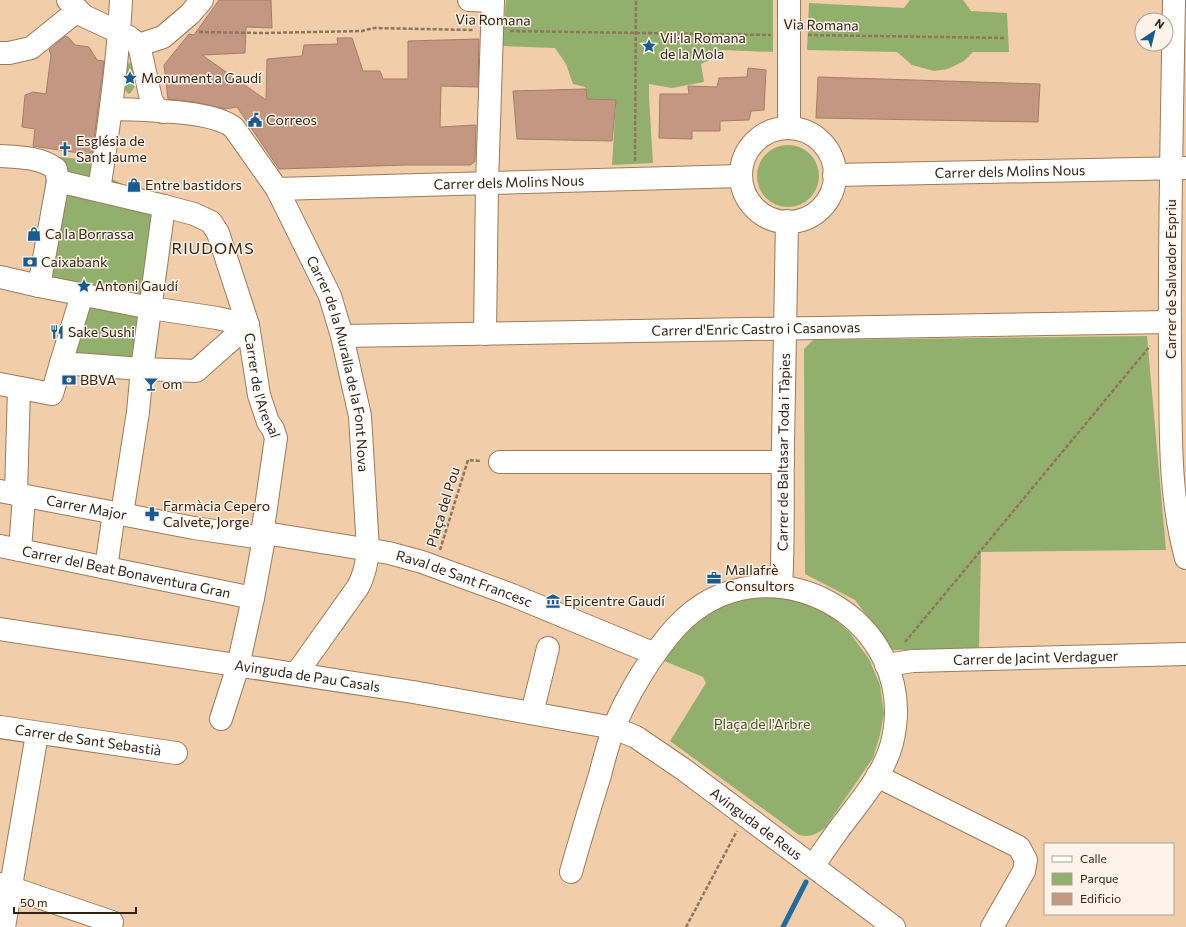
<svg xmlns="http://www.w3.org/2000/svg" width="1186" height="927" font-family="Commissioner,sans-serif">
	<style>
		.green { fill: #93af6d }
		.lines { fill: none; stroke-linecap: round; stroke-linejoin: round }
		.stream { stroke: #1f6ca2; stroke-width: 5 }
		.building { fill: #c39781; stroke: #a77c67 }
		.minor-casing { stroke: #9b7b5a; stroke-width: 24 }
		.path { stroke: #8e765d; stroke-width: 2.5; stroke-dasharray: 4 2; stroke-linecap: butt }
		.minor { stroke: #fff; stroke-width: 22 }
		.labels { text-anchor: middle; stroke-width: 3; stroke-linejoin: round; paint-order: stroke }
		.street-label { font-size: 14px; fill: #302315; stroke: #fef3e9 }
		.poi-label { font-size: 14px; fill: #302315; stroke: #fef3e9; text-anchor: start }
		.park-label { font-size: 14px; fill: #3f5122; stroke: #fef3e9 }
		.quarter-label { font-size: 16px; letter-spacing: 1px; fill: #302315; stroke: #fef3e9 }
	</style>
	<rect width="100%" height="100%" fill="#f1cdaa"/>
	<path class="green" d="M506,0H773V52L722,50L714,58L701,64L704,82L672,88L649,84V98L653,163L612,165L616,100L587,99L585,87L573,84L566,64L555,48L502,46Z
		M910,0H963L971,11L1007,13L1009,52H973L964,61L948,69L934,71L912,65L897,52L807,50L809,3L904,8Z
		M132,62C135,74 140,85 129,94C120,89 123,70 129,63Z
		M757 176a31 31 0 1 1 62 0a31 31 0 1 1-62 0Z
		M49,156L108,162L110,178L172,208L161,316L154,368L147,382L57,370L71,305L32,280Z
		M1147,336L1166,550L981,552L979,649L893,650L855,600L805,574L804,349L813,340Z
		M757,595L799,601L832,617L850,633L869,659L880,685L884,713L880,735L873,758L825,828C816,834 810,838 799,835L670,741L706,683L703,677L662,660L679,637L720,606Z"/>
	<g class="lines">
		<path class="stream" d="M783,927L806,882"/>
	</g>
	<path class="building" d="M219,0H271L272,28L246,27L245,53L202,55L266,100L267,59L302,56L304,45L338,44L337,38H352L363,71H380L383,79H408V41L479,39L478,87L441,86L440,127L476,125L475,161L471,165H406L279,169L237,107L225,109L196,102L168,99L164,65L189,34L194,35Z
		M65,36L69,38L75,45L89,47L97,60L104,61L92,155L33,146L35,129L22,127L25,95L33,92L46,94L51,55L49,50Z
		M748,68L766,70L764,110L751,111L749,120L720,121V131H692V139L659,138L660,94H689L688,86L717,87L719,78L747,77Z
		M818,77L1040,84L1038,122L816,118Z
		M586,89L587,99L616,100L612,141L517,139L513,91Z"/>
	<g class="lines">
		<defs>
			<g id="minor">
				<path d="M68,0L84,16L129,37L139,45L151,99L155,107L163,112"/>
				<path d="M469,0L493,1"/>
				<path d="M1174,0C1172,119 1169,238 1170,357C1171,424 1168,492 1186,558"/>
				<path d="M139,45L163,37L190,14L202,0"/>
				<path d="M0,53H9L31,48L77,11"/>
				<path id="s1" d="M111,109C140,110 214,110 234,128L277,189L330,296L342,336L360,416L368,549C367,563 365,574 358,587L296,674"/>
				<path d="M789,128V0"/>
				<circle cx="788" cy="175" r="47"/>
				<path d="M0,156C19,157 40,157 56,169L58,181"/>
				<path id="s2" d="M834,175L1186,168"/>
				<path id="s3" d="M277,189L741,176"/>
				<path d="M99,190C109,127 118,64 121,0"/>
				<path id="s4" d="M164,206L194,214L211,222L218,233L248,325L259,395L268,422L273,429L276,438L263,528L265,533L253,598L238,666L221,719"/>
				<path d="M0,277L39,286"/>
				<path d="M82,295L61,363L142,369L164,206L58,181L39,286L151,308L217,318L248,325"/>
				<path d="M485,334L487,184L493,0"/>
				<path id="s5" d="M342,336L1170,322"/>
				<path d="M0,384L52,394L61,363"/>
				<path d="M500,462H783"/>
				<path id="s6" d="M0,491L194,528L262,538L265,533L389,553L422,562L512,595L655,654"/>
				<path d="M16,494L19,388"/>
				<path d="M122,514L138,412L142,369L196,371L248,325"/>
				<path id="s7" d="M0,546L253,598"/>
				<path d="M20,550L24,496"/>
				<path d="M106,568L114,513"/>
				<path id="s8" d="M781,587C784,538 782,490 783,441C785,368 786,295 787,221"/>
				<path id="s9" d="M0,629L413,692L614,728L636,737L683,769L894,927"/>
				<path id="s10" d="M886,665L913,661L1186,654"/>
				<path d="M532,713L548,648"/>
				<path id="s11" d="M0,727L176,753"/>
				<path d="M877,776L1019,847L1026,860L1024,871L992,927"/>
				<path d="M571,872C580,840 590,807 600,775C604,759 608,743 614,728C626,696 654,651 677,626C765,532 923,618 892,743C884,773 864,796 846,820C834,835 824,851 813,866"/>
				<path d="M0,884L112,922"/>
				<path d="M4,927L37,734"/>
			</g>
		</defs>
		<use href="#minor" class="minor-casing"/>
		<path class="path" d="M510,31L771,35
			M199,32L263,33L362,31L374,28L473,30
			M808,35L1006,38
			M635,161L636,0
			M440,550L468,460L481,461
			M905,642L1150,346
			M686,927L737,831"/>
		<use href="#minor" class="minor"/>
	</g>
	<defs>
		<symbol id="sight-bare" viewBox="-9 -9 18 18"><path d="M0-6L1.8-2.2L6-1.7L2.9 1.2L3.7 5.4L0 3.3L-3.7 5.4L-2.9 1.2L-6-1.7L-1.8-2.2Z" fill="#175b90" stroke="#fef3e9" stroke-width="2.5" paint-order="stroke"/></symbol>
		<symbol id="civic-bare" viewBox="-9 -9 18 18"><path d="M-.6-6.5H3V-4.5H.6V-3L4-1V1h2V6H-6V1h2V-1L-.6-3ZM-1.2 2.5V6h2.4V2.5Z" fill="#175b90" stroke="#fef3e9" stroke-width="2.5" paint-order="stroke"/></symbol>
		<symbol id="church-bare" viewBox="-9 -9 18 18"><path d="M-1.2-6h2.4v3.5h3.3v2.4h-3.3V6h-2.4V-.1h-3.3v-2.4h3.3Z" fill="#175b90" stroke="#fef3e9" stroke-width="2.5" paint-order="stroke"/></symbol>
		<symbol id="shop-bare" viewBox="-9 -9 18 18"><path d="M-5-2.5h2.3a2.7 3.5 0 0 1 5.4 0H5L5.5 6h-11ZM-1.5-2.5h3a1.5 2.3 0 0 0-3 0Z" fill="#175b90" stroke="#fef3e9" stroke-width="2.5" paint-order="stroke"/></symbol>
		<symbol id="bank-bare" viewBox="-9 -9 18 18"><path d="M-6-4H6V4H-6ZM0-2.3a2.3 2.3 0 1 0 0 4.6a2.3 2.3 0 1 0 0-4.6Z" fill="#175b90" stroke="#fef3e9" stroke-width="2.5" paint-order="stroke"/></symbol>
		<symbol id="restaurant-bare" viewBox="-9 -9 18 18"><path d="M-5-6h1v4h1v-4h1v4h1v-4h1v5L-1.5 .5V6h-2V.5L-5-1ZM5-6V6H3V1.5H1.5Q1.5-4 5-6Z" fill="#175b90" stroke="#fef3e9" stroke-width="2.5" paint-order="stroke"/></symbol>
		<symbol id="bar-bare" viewBox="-9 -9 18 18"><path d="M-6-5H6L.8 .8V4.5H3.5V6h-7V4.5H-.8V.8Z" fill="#175b90" stroke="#fef3e9" stroke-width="2.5" paint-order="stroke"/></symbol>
		<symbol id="pharmacy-bare" viewBox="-9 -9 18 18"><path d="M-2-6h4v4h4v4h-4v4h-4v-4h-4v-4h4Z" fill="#175b90" stroke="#fef3e9" stroke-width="2.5" paint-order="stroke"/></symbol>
		<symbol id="office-bare" viewBox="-9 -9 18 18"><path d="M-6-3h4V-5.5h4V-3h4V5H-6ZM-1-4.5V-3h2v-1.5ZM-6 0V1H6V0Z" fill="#175b90" stroke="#fef3e9" stroke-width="2.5" paint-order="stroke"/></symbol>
		<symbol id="museum-bare" viewBox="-9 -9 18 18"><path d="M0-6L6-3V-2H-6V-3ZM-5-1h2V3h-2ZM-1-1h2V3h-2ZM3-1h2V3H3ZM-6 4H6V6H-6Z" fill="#175b90" stroke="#fef3e9" stroke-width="2.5" paint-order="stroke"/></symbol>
	</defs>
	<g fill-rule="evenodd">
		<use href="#sight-bare" x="639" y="36" width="20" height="20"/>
		<use href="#sight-bare" x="120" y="68" width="20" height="20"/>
		<use href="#civic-bare" x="245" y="110" width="20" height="20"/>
		<use href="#church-bare" x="55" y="139" width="20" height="20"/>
		<use href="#shop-bare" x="124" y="175" width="20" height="20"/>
		<use href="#shop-bare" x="24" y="224" width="20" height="20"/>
		<use href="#bank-bare" x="20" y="252" width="20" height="20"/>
		<use href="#sight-bare" x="74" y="276" width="20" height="20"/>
		<use href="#restaurant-bare" x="47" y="322" width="20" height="20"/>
		<use href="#bank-bare" x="59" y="370" width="20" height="20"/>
		<use href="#bar-bare" x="141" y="374" width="20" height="20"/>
		<use href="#pharmacy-bare" x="142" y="504" width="20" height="20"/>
		<use href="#office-bare" x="704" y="568" width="20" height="20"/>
		<use href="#museum-bare" x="543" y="591" width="20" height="20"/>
	</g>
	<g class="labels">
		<g class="street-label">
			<text transform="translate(493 20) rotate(1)" y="5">Via Romana</text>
			<text transform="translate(821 25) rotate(1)" y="5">Via Romana</text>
			<text dy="5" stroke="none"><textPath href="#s2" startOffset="176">Carrer dels Molins Nous</textPath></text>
			<text dy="5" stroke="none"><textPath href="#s3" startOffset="232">Carrer dels Molins Nous</textPath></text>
			<text transform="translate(1171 279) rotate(-90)" y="5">Carrer de Salvador Espriu</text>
			<text dy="5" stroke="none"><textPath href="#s5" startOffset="414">Carrer d'Enric Castro i Casanovas</textPath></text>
			<text dy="5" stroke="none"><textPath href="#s1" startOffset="388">Carrer de la Muralla de la Font Nova</textPath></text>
			<text dy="5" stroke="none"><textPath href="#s4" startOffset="222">Carrer de l'Arenal</textPath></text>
			<text dy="5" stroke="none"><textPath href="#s8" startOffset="135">Carrer de Baltasar Toda i Tàpies</textPath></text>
			<text dy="5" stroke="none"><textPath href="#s6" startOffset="88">Carrer Major</textPath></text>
			<text transform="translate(443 507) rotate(-73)" y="5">Plaça del Pou</text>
			<text dy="5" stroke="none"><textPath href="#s7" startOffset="129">Carrer del Beat Bonaventura Gran</textPath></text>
			<text dy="5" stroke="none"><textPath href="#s6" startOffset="477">Raval de Sant Francesc</textPath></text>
			<text dy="5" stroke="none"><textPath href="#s10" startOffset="150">Carrer de Jacint Verdaguer</textPath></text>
			<text dy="5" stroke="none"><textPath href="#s9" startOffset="311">Avinguda de Pau Casals</textPath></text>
			<text dy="5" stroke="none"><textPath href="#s11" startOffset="89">Carrer de Sant Sebastià</textPath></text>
			<text dy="5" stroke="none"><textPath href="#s9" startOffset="794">Avinguda de Reus</textPath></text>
		</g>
		<g class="poi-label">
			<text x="660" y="43">Vil·la Romana<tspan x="660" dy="16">de la Mola</tspan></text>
			<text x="141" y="83">Monument a Gaudí</text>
			<text x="266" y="125">Correos</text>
			<text x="76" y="146">Església de<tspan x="76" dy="16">Sant Jaume</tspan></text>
			<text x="145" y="190">Entre bastidors</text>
			<text x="45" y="239">Ca la Borrassa</text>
			<text x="41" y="267">Caixabank</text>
			<text x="95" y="291">Antoni Gaudí</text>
			<text x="68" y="337">Sake Sushi</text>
			<text x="80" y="385">BBVA</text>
			<text x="162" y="389">om</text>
			<text x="163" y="511">Farmàcia Cepero<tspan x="163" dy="16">Calvete, Jorge</tspan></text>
			<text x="725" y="575">Mallafrè<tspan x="725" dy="16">Consultors</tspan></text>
			<text x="564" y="606">Epicentre Gaudí</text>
		</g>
		<g class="park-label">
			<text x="762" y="729">Plaça de l'Arbre</text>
		</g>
		<g class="quarter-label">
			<text x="213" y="254">RIUDOMS</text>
		</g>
	</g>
	<rect x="1044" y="843" width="130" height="72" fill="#fef3e9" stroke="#aca094"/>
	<rect x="1052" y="856" width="20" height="6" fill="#ffffff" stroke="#aca094"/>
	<text x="1080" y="863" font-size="12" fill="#302315">Calle</text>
	<rect x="1052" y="873" width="20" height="12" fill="#93af6d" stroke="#aca094"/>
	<text x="1080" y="883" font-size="12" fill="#302315">Parque</text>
	<rect x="1052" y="893" width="20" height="12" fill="#c39781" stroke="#aca094"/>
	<text x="1080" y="903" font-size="12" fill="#302315">Edificio</text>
	<g transform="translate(1154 32) rotate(35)"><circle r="19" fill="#fef3e9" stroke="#aca094"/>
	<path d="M0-3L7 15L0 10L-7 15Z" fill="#175b90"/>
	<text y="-6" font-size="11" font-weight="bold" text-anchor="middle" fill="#302315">N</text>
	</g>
	<path d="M14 907v6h122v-6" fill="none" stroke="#302315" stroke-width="2"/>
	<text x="20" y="907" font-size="12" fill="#302315" stroke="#fef3e9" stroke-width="3" paint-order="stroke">50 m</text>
</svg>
